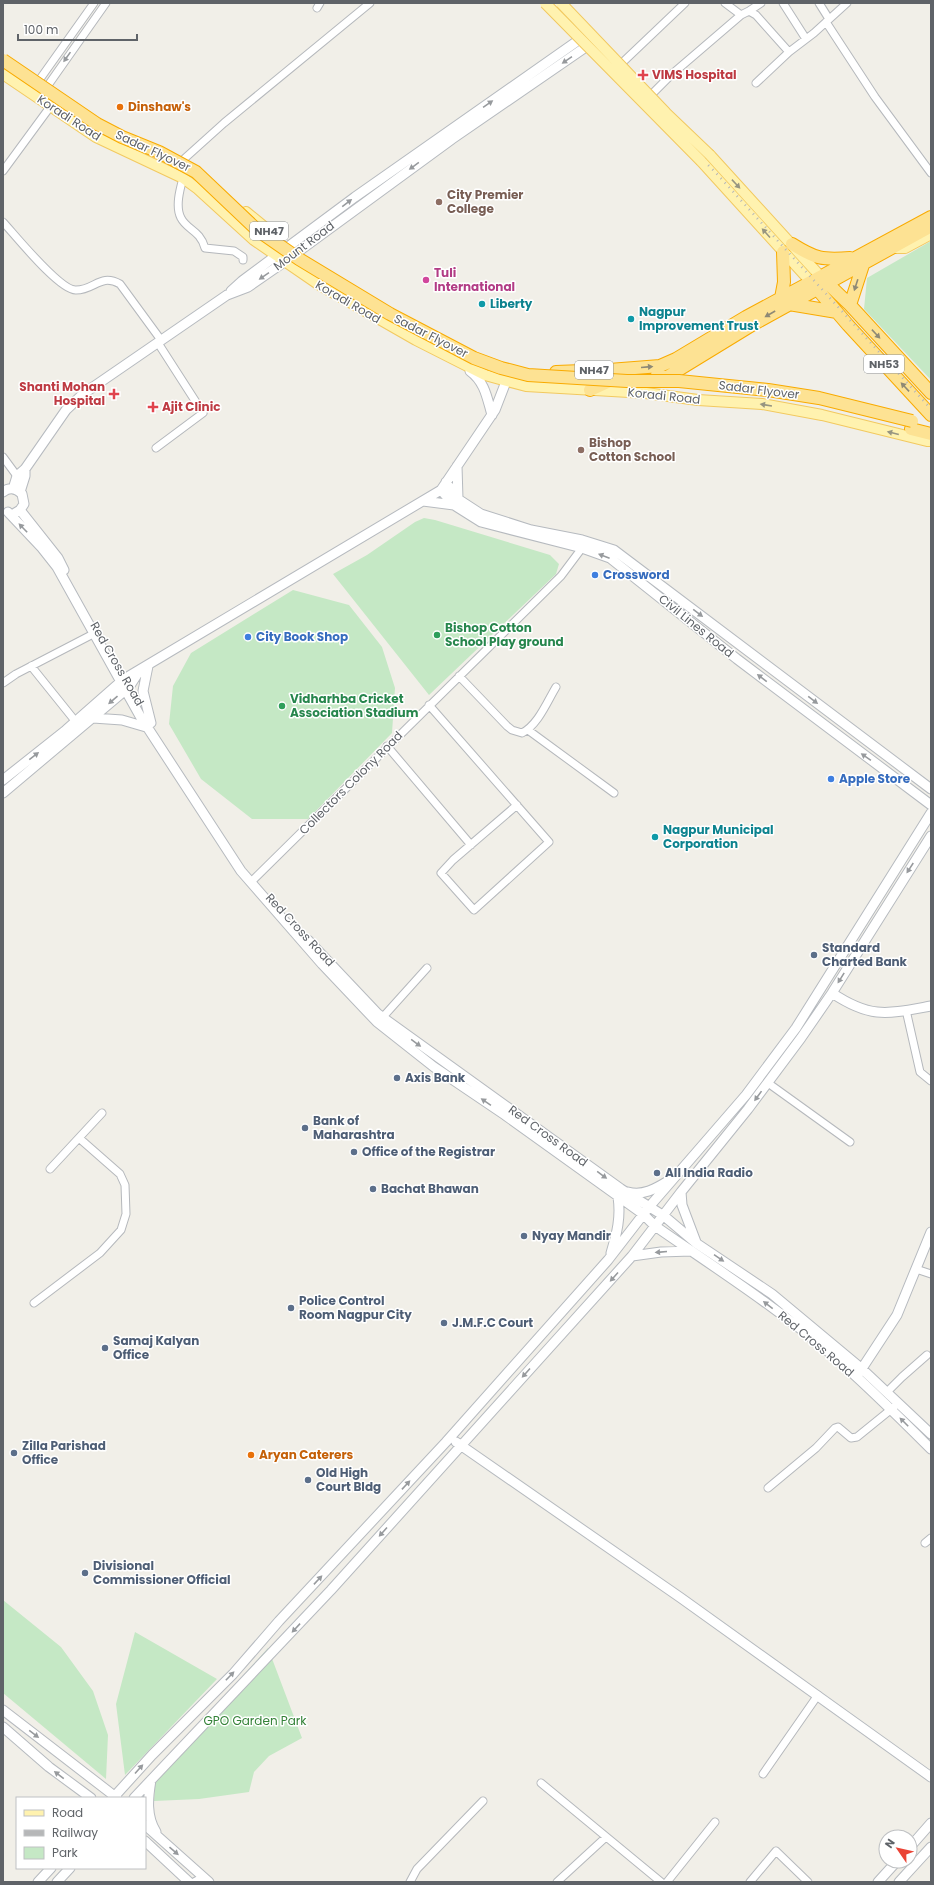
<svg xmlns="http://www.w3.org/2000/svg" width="934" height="1885" font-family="Poppins,sans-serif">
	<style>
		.green { fill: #c5e8c5 }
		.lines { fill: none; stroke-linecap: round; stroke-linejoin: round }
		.street-casing { stroke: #b5b8bc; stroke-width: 9 }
		.secondary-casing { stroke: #b6babf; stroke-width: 11 }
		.primary-casing { stroke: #f2c960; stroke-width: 12 }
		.highway-casing { stroke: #f9ab00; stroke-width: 14 }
		.street { stroke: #fff; stroke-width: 7 }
		.secondary { stroke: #fff; stroke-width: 9 }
		.primary { stroke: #fff2af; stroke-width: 10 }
		.highway { stroke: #fde293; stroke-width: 12 }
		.rail { stroke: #b6b7b8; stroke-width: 2.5; stroke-dasharray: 1 5; stroke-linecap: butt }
		.primary-bridge-casing { stroke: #f2c960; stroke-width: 12; stroke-linecap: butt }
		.highway-bridge-casing { stroke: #f9ab00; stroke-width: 14; stroke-linecap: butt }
		.primary-bridge { stroke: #fff2af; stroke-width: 10 }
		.highway-bridge { stroke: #fde293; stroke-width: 12 }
		.oneway { fill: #979a9d }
		.oneway2 { fill: #979581 }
		.oneway3 { fill: #8e8975 }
		.health-dot { fill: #e0444e; stroke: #fff; stroke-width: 1.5 }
		.food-dot { fill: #e8710a; stroke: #fff; stroke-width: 1.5 }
		.education-dot { fill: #8d6e63; stroke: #fff; stroke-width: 1.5 }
		.hotel-dot { fill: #d1479c; stroke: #fff; stroke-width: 1.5 }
		.culture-dot { fill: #0f9aa8; stroke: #fff; stroke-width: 1.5 }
		.shop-dot { fill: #3f7fe0; stroke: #fff; stroke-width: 1.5 }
		.leisure-dot { fill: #2e9e5b; stroke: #fff; stroke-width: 1.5 }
		.service-dot { fill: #5c6f8a; stroke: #fff; stroke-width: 1.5 }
		.labels { text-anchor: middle; stroke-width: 3; stroke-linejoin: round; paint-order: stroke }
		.shield { fill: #fff; stroke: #8f9295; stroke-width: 1 }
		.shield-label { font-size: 11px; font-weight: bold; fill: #5f6368 }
		.health-label { font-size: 12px; font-weight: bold; fill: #be3a42; stroke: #fff; text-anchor: start }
		.food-label { font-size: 12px; font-weight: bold; fill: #c56008; stroke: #fff; text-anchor: start }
		.street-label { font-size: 12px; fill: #5f6368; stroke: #fff }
		.education-label { font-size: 12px; font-weight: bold; fill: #785e54; stroke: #fff; text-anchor: start }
		.hotel-label { font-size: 12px; font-weight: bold; fill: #b23c85; stroke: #fff; text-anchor: start }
		.culture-label { font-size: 12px; font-weight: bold; fill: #0d838f; stroke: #fff; text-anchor: start }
		.shop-label { font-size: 12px; font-weight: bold; fill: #366cbe; stroke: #fff; text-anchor: start }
		.leisure-label { font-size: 12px; font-weight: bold; fill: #27864d; stroke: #fff; text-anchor: start }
		.service-label { font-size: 12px; font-weight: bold; fill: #4e5e75; stroke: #fff; text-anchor: start }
		.park-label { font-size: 12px; fill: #348238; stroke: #fff }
	</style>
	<rect width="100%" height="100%" fill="#f1efe8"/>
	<path class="green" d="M931,241V380L864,309L867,278Z
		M424,518L435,520L550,555L559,564L556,574L429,695L333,574L367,555L415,522Z
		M293,590L349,605L382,647L395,688L392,733L308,819H252L201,779L169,724L173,686L191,653Z
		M3,1600L61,1647L93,1691L108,1735L106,1779L3,1693Z
		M135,1632L217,1679L125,1775L116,1704Z
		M268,1648L302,1738L269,1756L254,1772L249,1792L199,1799L154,1801L155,1786L159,1769Z"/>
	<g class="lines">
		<defs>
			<path id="street" d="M725,3L741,15
				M783,3L806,39
				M819,3L829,19
				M317,8L320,3
				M749,11L761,3
				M826,22L875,97L931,173
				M623,62L685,3
				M756,83L789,52
				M35,86L94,3
				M44,91L106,3
				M652,94L671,75L741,15L749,11L756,15L789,52L814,33L847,3
				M184,159L224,123L370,3
				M3,171L50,107
				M183,178C180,189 175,207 181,218C187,230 200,230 205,248L234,251L243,257V260
				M3,222C15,235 60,291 76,290C95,290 100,273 120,284L161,340
				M156,448L203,413L158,343
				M3,457L17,476
				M31,666L76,722
				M459,676L507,726L512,730L522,733C538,725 547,702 556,687
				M3,683L16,674L97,632
				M429,705L549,842L474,910L441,873L453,860L517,805
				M528,730L614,793
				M387,746L471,845
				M253,880L561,576L582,548
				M906,1010L920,1072L931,1081
				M382,1018L427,968
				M768,1083L850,1142
				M50,1169L102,1113
				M916,1269L931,1274
				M34,1303L100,1253L121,1230L126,1214L125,1185L120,1174L79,1138
				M887,1392L902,1377L927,1355
				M768,1488L816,1448L835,1428L838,1427L851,1438L857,1437L894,1407
				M925,1543L931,1538
				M763,1774L818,1695
				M541,1783L661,1882
				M194,1882L203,1877
				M410,1882L417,1869L483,1801
				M557,1882L606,1837
				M667,1882L715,1822
				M750,1882L776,1851L808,1882"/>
			<path id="secondary" d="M231,291L242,281L355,197L586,35
				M470,371C485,382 487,398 492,415
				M457,466L458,499
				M446,482L458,499L481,514L531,530L582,540L614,550L931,789
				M13,489L17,476L25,469L66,410L83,394L227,295L248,287L284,262L452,139L593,42
				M441,490L454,505L481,522L582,548L610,558L737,659L931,805
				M3,492C9,487 16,488 22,494L24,504L20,510L15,513
				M20,492L25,476V469
				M423,501L454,505
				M20,510L58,558L64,570
				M8,512L42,548L57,567L140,716L241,871L322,964L377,1022L434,1067L505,1115L643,1214L655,1226C714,1267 775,1306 830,1353C865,1383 898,1416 931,1449
				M148,666L143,691L151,723
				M93,718L122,720L146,727
				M3,780L66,730L124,679L441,490L495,410L509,374
				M3,793L129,687L138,673
				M308,940L378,1014L621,1189L664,1216L696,1243L772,1294L862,1369L931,1434
				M832,993C871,1019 887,1014 931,1006
				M628,1192C643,1196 655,1189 668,1181
				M681,1192L682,1205L696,1242
				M611,1253C617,1233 621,1217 618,1197
				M632,1256L661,1252L691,1251
				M859,1373L897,1315L931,1232
				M456,1442L681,1598L931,1777
				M3,1710L117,1798
				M3,1727L49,1767L91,1798
				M151,1780C148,1798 146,1816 156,1832
				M113,1798L152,1755L233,1674L279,1621L446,1442L608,1260L649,1207L746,1095L796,1028L931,813
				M134,1798L331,1590L632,1256L681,1192L748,1109L801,1038L832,993L931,836
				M145,1825L209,1882
				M145,1841L189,1882
				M910,1847L931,1823
				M38,1882L51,1868
				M57,1882L70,1868
				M878,1882L897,1861
				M899,1882L931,1847"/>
			<path id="primary" d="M3,74L96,137L183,178L198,189L254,240L318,284L416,340L485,375L526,386L646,393L698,400L762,404L822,415L927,441H931
				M710,155L821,277
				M701,161L811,282
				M246,212L274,235
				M892,248H905L931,234"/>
			<path id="highway" d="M792,244C816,259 822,260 850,258
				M822,278L850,305L931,393
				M812,283L848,325L931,415
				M781,298L784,282L783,252
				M789,304L837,312
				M850,305L863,265
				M556,372L609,370L660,366L676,359L746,317L931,217
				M656,377H667L752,325L926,229
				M590,390L614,379
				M911,429L931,434"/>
		</defs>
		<use href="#street" class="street-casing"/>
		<use href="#secondary" class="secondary-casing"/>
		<use href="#primary" class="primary-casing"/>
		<use href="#highway" class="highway-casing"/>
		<use href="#street" class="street"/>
		<use href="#secondary" class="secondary"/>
		<use href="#primary" class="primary"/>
		<use href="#highway" class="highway"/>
		<path class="rail" d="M548,3L717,174L931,409"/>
		<defs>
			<path id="primary-bridge" d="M545,3L701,161
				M561,3L666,113L710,155"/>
			<path id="highway-bridge" d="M3,60L97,124L122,137L159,152L196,172L256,229L299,259L390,314L474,358L501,368L528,375L627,381H679L768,390L819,398L912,421"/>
		</defs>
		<use href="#primary-bridge" class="primary-bridge-casing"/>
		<use href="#highway-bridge" class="highway-bridge-casing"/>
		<use href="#primary-bridge" class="primary-bridge"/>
		<use href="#highway-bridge" class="highway-bridge"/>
	</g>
	<defs><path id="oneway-solid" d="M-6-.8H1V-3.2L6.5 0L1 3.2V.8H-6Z"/></defs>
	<g class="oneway">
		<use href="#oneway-solid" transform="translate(67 57) rotate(125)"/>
		<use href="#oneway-solid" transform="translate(567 60) rotate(146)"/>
		<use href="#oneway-solid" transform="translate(488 104) rotate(-35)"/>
		<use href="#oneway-solid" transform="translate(414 166) rotate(144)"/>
		<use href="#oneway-solid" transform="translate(347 203) rotate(-37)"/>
		<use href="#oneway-solid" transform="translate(264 276) rotate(146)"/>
		<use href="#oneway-solid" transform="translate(23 528) rotate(-134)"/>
		<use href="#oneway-solid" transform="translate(604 556) rotate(-159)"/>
		<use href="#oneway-solid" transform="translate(698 613) rotate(37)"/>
		<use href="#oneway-solid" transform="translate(762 678) rotate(-143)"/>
		<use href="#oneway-solid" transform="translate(113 700) rotate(139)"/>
		<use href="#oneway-solid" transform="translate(813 700) rotate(37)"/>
		<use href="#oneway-solid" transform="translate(34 756) rotate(-38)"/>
		<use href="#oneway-solid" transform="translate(866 757) rotate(-145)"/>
		<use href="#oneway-solid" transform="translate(910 868) rotate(123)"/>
		<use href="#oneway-solid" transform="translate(841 978) rotate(122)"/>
		<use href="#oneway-solid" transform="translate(416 1043) rotate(36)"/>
		<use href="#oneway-solid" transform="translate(758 1096) rotate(126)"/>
		<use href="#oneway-solid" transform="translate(486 1102) rotate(-146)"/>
		<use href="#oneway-solid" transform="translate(602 1175) rotate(36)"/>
		<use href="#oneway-solid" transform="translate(661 1252) rotate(175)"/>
		<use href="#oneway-solid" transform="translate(719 1258) rotate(34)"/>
		<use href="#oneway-solid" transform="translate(614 1277) rotate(132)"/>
		<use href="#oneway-solid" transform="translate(768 1305) rotate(-142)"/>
		<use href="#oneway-solid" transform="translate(526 1373) rotate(132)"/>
		<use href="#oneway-solid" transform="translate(904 1422) rotate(-135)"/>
		<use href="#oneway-solid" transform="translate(406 1485) rotate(-47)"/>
		<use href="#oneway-solid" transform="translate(383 1532) rotate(132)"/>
		<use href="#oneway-solid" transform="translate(318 1580) rotate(-47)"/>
		<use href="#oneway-solid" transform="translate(296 1628) rotate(133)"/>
		<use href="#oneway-solid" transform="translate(230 1676) rotate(-46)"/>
		<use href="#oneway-solid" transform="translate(34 1734) rotate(37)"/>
		<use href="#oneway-solid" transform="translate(139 1769) rotate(-48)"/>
		<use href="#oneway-solid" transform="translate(59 1775) rotate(-143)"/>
		<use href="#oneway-solid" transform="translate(174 1851) rotate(41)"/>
	</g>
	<g class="oneway2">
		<use href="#oneway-solid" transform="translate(736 184) rotate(47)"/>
		<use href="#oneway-solid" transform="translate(766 233) rotate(-132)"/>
		<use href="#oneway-solid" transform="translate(766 405) rotate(-171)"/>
		<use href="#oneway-solid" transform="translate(893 433) rotate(-166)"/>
	</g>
	<g class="oneway3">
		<use href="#oneway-solid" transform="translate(856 285) rotate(108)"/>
		<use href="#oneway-solid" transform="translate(770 314) rotate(150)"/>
		<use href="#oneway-solid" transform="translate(876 334) rotate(47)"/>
		<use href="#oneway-solid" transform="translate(647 367) rotate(-5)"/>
		<use href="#oneway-solid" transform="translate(905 387) rotate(-133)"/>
	</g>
	<g class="health-dot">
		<path d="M641 69h4v4h4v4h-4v4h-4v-4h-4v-4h4z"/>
		<path d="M112 388h4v4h4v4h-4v4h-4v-4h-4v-4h4z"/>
		<path d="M151 401h4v4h4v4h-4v4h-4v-4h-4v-4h4z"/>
	</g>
	<g class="food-dot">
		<circle cx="120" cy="107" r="4"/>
		<circle cx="251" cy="1455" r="4"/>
	</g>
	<g class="education-dot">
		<circle cx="439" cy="202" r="4"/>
		<circle cx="581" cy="450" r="4"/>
	</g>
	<circle class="hotel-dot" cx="426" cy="280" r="4"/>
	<g class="culture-dot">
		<circle cx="482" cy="304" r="4"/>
		<circle cx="631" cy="319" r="4"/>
		<circle cx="655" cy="837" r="4"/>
	</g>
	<g class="shop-dot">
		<circle cx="595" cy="575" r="4"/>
		<circle cx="248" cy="637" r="4"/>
		<circle cx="831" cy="779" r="4"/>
	</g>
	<g class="leisure-dot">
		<circle cx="437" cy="635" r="4"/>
		<circle cx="282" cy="706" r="4"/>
	</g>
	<g class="service-dot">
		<circle cx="814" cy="955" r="4"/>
		<circle cx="397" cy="1078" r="4"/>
		<circle cx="305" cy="1128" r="4"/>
		<circle cx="354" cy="1152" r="4"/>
		<circle cx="657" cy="1173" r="4"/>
		<circle cx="373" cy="1189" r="4"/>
		<circle cx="524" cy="1236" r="4"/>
		<circle cx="291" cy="1308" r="4"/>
		<circle cx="444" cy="1323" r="4"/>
		<circle cx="105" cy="1348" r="4"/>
		<circle cx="14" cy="1453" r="4"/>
		<circle cx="308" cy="1480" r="4"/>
		<circle cx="85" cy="1573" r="4"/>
	</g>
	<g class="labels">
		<g class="shield">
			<rect x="250" y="222" width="38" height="18" rx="3"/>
			<rect x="864" y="355" width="40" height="18" rx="3"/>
			<rect x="575" y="361" width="38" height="18" rx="3"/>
		</g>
		<g class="shield-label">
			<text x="269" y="235">NH47</text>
			<text x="884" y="368">NH53</text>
			<text x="594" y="374">NH47</text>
		</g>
		<g class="health-label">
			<text x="652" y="79">VIMS Hospital</text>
			<text x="105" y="391" text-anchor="end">Shanti Mohan<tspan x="105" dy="14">Hospital</tspan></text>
			<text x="162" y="411">Ajit Clinic</text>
		</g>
		<g class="food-label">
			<text x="128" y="111">Dinshaw's</text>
			<text x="259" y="1459">Aryan Caterers</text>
		</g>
		<g class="street-label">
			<text transform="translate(69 118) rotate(33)" y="4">Koradi Road</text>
			<text transform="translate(153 151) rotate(25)" y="4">Sadar Flyover</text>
			<text transform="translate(304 246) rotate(-37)" y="4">Mount Road</text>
			<text transform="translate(348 302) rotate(30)" y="4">Koradi Road</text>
			<text transform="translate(431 336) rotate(27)" y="4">Sadar Flyover</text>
			<text transform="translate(759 390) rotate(7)" y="4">Sadar Flyover</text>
			<text transform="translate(664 396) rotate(6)" y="4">Koradi Road</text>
			<text transform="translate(696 626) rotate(39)" y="4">Civil Lines Road</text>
			<text transform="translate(117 664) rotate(60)" y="4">Red Cross Road</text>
			<text transform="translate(351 783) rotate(-45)" y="4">Collectors Colony Road</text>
			<text transform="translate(300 930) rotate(47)" y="4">Red Cross Road</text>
			<text transform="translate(548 1136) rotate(36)" y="4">Red Cross Road</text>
			<text transform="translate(816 1344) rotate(40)" y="4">Red Cross Road</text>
		</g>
		<g class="education-label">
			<text x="447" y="199">City Premier<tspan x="447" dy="14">College</tspan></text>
			<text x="589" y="447">Bishop<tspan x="589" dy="14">Cotton School</tspan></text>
		</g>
		<g class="hotel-label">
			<text x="434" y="277">Tuli<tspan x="434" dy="14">International</tspan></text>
		</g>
		<g class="culture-label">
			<text x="490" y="308">Liberty</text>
			<text x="639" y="316">Nagpur<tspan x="639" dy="14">Improvement Trust</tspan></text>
			<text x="663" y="834">Nagpur Municipal<tspan x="663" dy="14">Corporation</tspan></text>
		</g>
		<g class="shop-label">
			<text x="603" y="579">Crossword</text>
			<text x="256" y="641">City Book Shop</text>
			<text x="839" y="783">Apple Store</text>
		</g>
		<g class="leisure-label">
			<text x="445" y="632">Bishop Cotton<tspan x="445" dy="14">School Play ground</tspan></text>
			<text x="290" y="703">Vidharhba Cricket<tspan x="290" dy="14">Association Stadium</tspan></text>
		</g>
		<g class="service-label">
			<text x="822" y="952">Standard<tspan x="822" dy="14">Charted Bank</tspan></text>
			<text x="405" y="1082">Axis Bank</text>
			<text x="313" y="1125">Bank of<tspan x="313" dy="14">Maharashtra</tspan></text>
			<text x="362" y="1156">Office of the Registrar</text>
			<text x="665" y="1177">All India Radio</text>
			<text x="381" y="1193">Bachat Bhawan</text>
			<text x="532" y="1240">Nyay Mandir</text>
			<text x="299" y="1305">Police Control<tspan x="299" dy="14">Room Nagpur City</tspan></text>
			<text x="452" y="1327">J.M.F.C Court</text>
			<text x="113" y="1345">Samaj Kalyan<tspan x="113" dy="14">Office</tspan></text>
			<text x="22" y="1450">Zilla Parishad<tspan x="22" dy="14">Office</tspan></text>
			<text x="316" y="1477">Old High<tspan x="316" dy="14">Court Bldg</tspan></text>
			<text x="93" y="1570">Divisional<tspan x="93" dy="14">Commissioner Official</tspan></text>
		</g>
		<g class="park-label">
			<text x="255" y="1725">GPO Garden Park</text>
		</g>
	</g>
	<rect width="934" height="1885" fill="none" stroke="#5f6368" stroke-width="8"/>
	<rect x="16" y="1797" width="130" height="72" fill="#ffffff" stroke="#bfc1c3"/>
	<rect x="24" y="1810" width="20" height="6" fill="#fff2af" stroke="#bfc1c3"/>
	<text x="52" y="1817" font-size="12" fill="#5f6368">Road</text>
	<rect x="24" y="1830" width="20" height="6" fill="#b6b7b8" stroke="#bfc1c3"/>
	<text x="52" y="1837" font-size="12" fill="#5f6368">Railway</text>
	<rect x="24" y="1847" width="20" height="12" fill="#c5e8c5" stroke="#bfc1c3"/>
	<text x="52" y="1857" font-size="12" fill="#5f6368">Park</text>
	<g transform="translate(898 1849) rotate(304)"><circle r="19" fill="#ffffff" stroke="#bfc1c3"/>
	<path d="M0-3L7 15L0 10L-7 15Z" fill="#ea4335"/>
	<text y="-6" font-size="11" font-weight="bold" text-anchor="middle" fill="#5f6368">N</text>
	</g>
	<path d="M18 34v6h119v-6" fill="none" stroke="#5f6368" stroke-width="2"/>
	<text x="24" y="34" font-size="12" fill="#5f6368" stroke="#ffffff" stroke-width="3" paint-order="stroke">100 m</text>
</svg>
